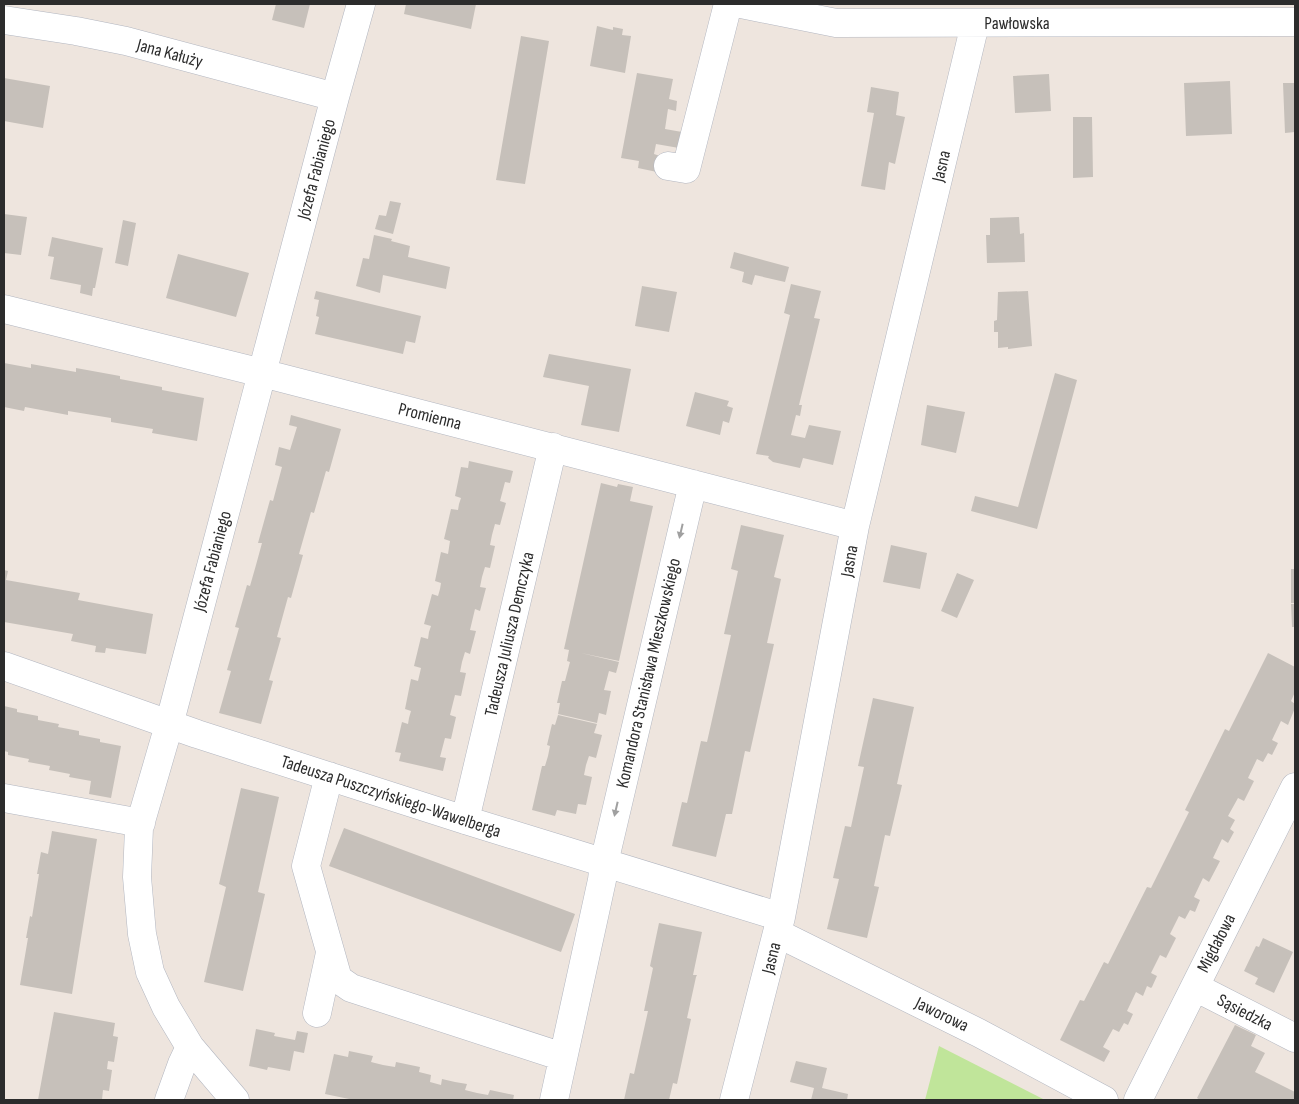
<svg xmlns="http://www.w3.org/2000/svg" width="1299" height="1104" font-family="'Sofia Sans Condensed',sans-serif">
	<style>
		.green { fill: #c0e59a }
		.building { fill: #c6c0ba }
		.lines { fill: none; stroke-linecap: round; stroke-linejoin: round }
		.minor-casing { stroke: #b2b6c0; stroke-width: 29 }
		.minor { stroke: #fff; stroke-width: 28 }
		.oneway { fill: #a0a0a0 }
		.labels { text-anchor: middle; stroke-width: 4.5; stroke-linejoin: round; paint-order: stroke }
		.street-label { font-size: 18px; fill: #2c2c2c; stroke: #fff }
	</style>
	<rect width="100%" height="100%" fill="#eee5de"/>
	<path class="green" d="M939,1046L1045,1100H925Z"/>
	<path class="building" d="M276,4H310L304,28L272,20Z
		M406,4H476L471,29L404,14Z
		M597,26L613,30V27L623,29L622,35L631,36L625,73L590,66Z
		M521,36L549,41L525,184L496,180Z
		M637,73L673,79L669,99L677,101L676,111L668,109L665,129L682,132L679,148L656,144L654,154L660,156L657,172L638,168L639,161L621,158Z
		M1049,74L1051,111L1015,113L1013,76Z
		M4,78L50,86L43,128L4,121Z
		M1230,81L1232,134L1186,136L1184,83Z
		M1283,83H1295V132L1285,133Z
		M871,87L899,92L896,115L905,117L895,164L889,162L885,190L861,186L874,113L867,112Z
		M1073,117H1092L1093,177L1073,178Z
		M390,201L401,203L393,234L375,229L379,215L386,216Z
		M4,214L27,217L21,255L4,253Z
		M1019,217L1020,234L1024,233L1025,262L987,263L986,235H990V218Z
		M123,220L136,223L128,266L115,263Z
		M374,235L392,239L391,241L410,246L408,257L450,267L446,289L383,275L380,293L356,286L363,258L369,259Z
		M52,237L103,248L95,288H93L92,296L80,293L81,285L50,279L54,257L48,256Z
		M734,252L789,267L785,282L755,275L752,285L742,282L744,272L730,268Z
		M178,254L249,273L236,317L166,298Z
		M791,284L821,291L814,318L820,319L799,405H802L800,416L796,415L791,435L805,438L809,425L841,431L833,465L803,458L800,468L773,462L768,458L769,456L756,454L790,315L784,313Z
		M642,286L677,292L669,332L635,326Z
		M316,291L421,316L415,343L406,341L403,354L315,334L319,317L316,316L319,300L314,299Z
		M1028,291L1032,346L1008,349V347L998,348V332H994V321L997,320L998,292Z
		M549,354L631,369L619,432L581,425L589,386L543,377Z
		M4,363L31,368V364L76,372V368L120,376V379L162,387V390L204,398L197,441L152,433L153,429L111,422V418L68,411V415L25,407L24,411L4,407Z
		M1055,373L1077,380L1037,529L971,511L975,496L1018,507Z
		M695,392L729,401L727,406L733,408L729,423L723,421L720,435L686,426Z
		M927,405L965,412L956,453L921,445Z
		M291,415L341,429L329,472L326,471L314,513L311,512L299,554L303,555L291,598L288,597L277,637L281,638L269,680L273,681L261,724L219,713L231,671L227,670L239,628L235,627L247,585L250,586L256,565L262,543H258L270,500L273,501L282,467L275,465L279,447L290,450L297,427L289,425Z
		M469,461L513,471L510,483L505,482L500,501L506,503L500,525L495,524L492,535L490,545L495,546L490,568L485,567L482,577L480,587L486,588L480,611L475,609L470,630L476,631L470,654L465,652L462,662L460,672L466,673L461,696L455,695L450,715L456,717L451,739L445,738L440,757L446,758L443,771L399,761L401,753L395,752L402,722L408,724L409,718L411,711L405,709L411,679L418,681L421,668L414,666L421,637L428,639L429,632L431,626L424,624L432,594L438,596L440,589L441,583L435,581L441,552L448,554L450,541L444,539L451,509L458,510L459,504L461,498L455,496L461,467L468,468Z
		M601,483L617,487L618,484L633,487L630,501L653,506L619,661L581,653L619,662L616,673L609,671L604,690L611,691L606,715L599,713L597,723L558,714L560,703H557L562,681H565L570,662L567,661L569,650L564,649Z
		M741,525L784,535L774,577L781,579L767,643L774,644L750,752L745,751L732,814H726L716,857L672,846L682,802L687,803L701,741L707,742L731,635L724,634L738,571L731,569Z
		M891,545L927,553L920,589L883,582Z
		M1291,569H1295V603H1291Z
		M4,570L8,571L6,580L80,593L78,600L153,614L146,654L106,648L105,653L95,652L96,646L71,641L73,634L4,622Z
		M957,573L974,580L957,618L941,611Z
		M1291,604H1295V627H1292Z
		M1268,653L1295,667V692L1291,701L1295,704V708L1288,725L1281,721L1272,740L1278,743L1272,755L1268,753L1263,762L1257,759L1248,778L1254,781L1244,801L1238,798L1228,816L1235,820L1230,829L1234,832L1228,843L1222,839L1213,858L1220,861L1209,882L1203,878L1194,897L1200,900L1195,912L1190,910L1185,919L1179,916L1170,934L1176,938L1166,958L1160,955L1151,973L1157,976L1152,987L1151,988L1147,986L1143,996L1136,992L1127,1011L1133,1014L1128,1025L1124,1023L1119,1032L1113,1029L1103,1047L1110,1051L1104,1062L1060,1040L1080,1000L1084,1001L1104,962L1108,964L1147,887L1151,888L1189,812L1185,810L1225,729L1229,731Z
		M873,698L914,707L897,784L902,785L890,836L885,835L874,886L879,887L867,938L827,929L839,879L833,878L845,826L851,827L864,767L858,766Z
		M4,706L17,709V712L38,716V720L59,724L58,727L79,731V735L100,739V742L121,746L111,798L89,794L91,781L69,777L70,774L49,770L50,766L28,762L29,759L8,755V752L4,751Z
		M558,715L597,724L594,733L602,735L596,758L589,756L586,765L584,775L592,777L586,805L578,804L576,814L557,810L555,816L532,810L542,766H545L548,756L550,746L547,745L552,724L555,725Z
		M241,788L279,797L258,892L265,894L243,991L204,982L226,887L219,884Z
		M344,828L575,914L561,952L329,866Z
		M52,831L97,839L72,994L20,985L28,938H26L30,916L32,917L39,874H37L41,852L48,854Z
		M659,923L702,932L693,975H697L696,977L687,1018L691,1019L677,1084L673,1083L669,1100H624L630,1073L634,1074L648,1011H644L653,968L650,966Z
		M1263,938L1293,952L1274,993L1255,984L1258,978L1244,971L1256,946L1259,947Z
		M54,1012L115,1023L113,1036L118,1037L114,1062L108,1061L107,1069L112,1070L109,1091L103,1090L102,1100H38Z
		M1235,1025L1256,1035L1251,1046L1265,1053L1255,1072L1295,1092V1100H1200L1197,1098Z
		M256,1029L275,1033L274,1036L295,1040L297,1031L308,1033L304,1053L294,1051L290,1071L268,1067L267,1070L249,1066Z
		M349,1051L373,1056L371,1062L383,1065L395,1067L396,1062L420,1067L419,1072L431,1075L430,1082L441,1085L442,1079L455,1082L467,1084L465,1090L477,1093L488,1095L490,1090L514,1095L513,1100H354L325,1094L334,1054L348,1057Z
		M796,1061L827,1068L822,1088L848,1094L847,1100H811L814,1088L790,1082Z"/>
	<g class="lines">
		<defs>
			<path id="minor" d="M741,4L836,23L1295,22
				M4,20L76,31L126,41L335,97
				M668,166L686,169L728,4
				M4,309L262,373L855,526
				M4,666L197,734L465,820L781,917
				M329,776L306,866L338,979L351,988L563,1057
				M4,798L141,823
				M465,820L553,447
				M777,933L979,1033L1104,1100
				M1195,987L1295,1038
				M317,1013L330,953
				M169,1100L182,1064L190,1047
				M235,1100L190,1047L166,1007L150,972L142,934L137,877L139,828L169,725L335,97L361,4
				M554,1100L602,880L604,863L693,484
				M734,1100L781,917L855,526L975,24
				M1138,1100L1295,787"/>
		</defs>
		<use href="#minor" class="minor-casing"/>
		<use href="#minor" class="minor"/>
	</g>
	<defs><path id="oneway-solid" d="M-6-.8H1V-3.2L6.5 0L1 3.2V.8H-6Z" transform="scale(1.25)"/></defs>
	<g class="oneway">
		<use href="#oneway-solid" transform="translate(681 531) rotate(103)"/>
		<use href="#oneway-solid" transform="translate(616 809) rotate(103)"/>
	</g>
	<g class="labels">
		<g class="street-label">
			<text x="1017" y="29">Pawłowska</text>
			<text transform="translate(170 53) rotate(15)" y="6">Jana Kałuży</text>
			<text transform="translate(941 166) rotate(-77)" y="6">Jasna</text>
			<text transform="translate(316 169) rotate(-75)" y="6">Józefa Fabianiego</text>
			<text transform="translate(430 416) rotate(14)" y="6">Promienna</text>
			<text transform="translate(212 561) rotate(-75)" y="6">Józefa Fabianiego</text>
			<text transform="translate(849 561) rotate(-80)" y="6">Jasna</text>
			<text transform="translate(509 634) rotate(-77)" y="6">Tadeusza Juliusza Demczyka</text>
			<text transform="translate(648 673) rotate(-77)" y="6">Komandora Stanisława Mieszkowskiego</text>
			<text transform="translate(391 796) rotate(18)" y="6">Tadeusza Puszczyńskiego-Wawelberga</text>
			<text transform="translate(1216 943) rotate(-63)" y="6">Migdałowa</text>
			<text transform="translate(771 958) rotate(-76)" y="6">Jasna</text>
			<text transform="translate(1245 1012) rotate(27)" y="6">Sąsiedzka</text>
			<text transform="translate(942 1014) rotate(26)" y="6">Jaworowa</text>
		</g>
	</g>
	<rect width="1299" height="1104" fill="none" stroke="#2c2c2c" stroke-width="10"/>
</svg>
